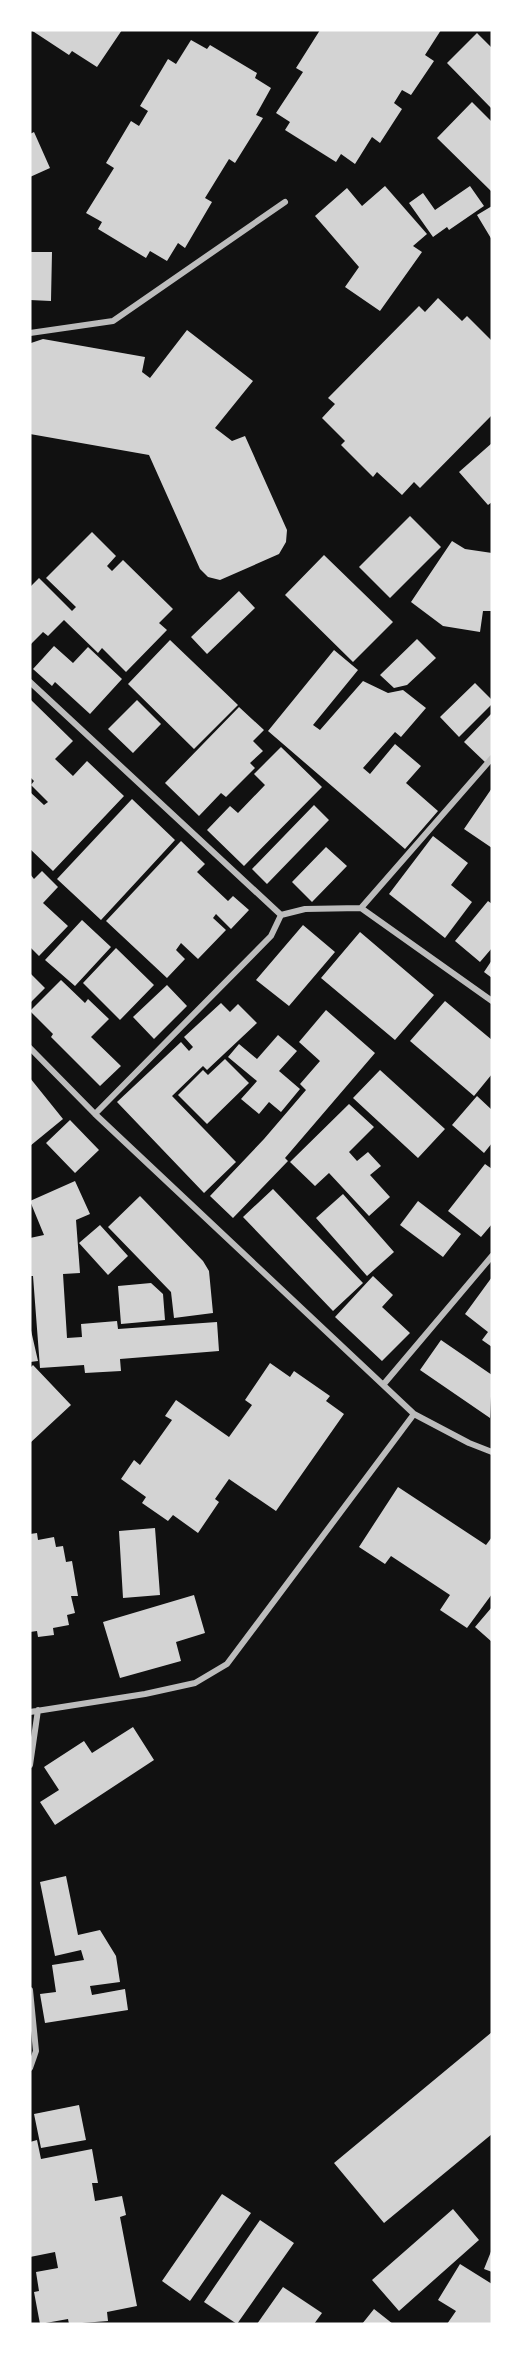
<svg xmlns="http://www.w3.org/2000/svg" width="522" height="2354" font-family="'Times New Roman',serif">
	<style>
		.building { fill: #d3d3d3 }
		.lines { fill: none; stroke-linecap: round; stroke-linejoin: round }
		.minor { stroke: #bcbcbc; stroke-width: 6 }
	</style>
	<rect width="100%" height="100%" fill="#111"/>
	<path class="building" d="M31,30H122L97,67L72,51L69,55Z
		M320,30H441L425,55L434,61L411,95L402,90L394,103L402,109L380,143L372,137L355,164L341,154L336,162L285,130L290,122L276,113L303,72L296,68Z
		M477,33L492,48V109L447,63Z
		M191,40L207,49L210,45L257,73L255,78L271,88L256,115L263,118L235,163L229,159L205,198L212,202L185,248L178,243L167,261L150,251L146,258L98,229L102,222L86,213L114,168L106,163L131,121L139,126L148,111L140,106L168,59L176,64Z
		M472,102L492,122V192L437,138Z
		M34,132L50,168L30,177V134Z
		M385,186L427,234L413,246L422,252L380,311L345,287L359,267L315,216L347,188L362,206Z
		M470,186L484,206L449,230L447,227L433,237L409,203L423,193L435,210Z
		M492,206V240L477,215Z
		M30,252H52L51,301L30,300Z
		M438,298L462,321L467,316L492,341V415L420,488L414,482L402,495L377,472L373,477L341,445L345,441L322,418L335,404L328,398L419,306L425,312Z
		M187,330L253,381L215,428L232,441L245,436L287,530L286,542L279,554L220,580L208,577L200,569L149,455L30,434L31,343L43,339L145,357L142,372L150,378Z
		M492,443V502L488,505L459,472Z
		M410,516L441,547L390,598L359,567Z
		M92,532L116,556L107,566L112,571L123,560L173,609L159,623L167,630L126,672L102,648L98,653L64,620L48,636L43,632L30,645V587L39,578L72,611L76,607L46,578Z
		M452,541L465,549L492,553V611H483L480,632L443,626L411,602Z
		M324,555L393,622L353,662L285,595Z
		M239,591L255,608L207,654L191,637Z
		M417,639L436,658L407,685L394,688L380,675Z
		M170,640L238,705L194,749L128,684Z
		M54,646L73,663L88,647L122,679L90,714L55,682L52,686L33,669Z
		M334,650L358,670L313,725L320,730L363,681L388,693L403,690L426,708L401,737L395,732L363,768L370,774L395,744L421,766L406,783L438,811L405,849L268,731Z
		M475,683L492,700V704L459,737L440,717Z
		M30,699L73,741L55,759L73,776L87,761L124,796L53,871L30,849V792L44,805L48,802L31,785L34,781L30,777Z
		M137,700L161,724L133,753L108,729Z
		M239,707L264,730L253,741L263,751L250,763L255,768L226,797L221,793L199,816L165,783Z
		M492,713V757L486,763L464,742Z
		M281,747L322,787L244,866L207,830L230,806L238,813L265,785L254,774Z
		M492,788V848L464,829Z
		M132,799L175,840L101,920L57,879Z
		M314,805L329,820L267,884L252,869Z
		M433,836L468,863L451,885L472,902L445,938L389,894Z
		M181,841L205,864L197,872L228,901L233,896L249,910L231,929L216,914L213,918L226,930L198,959L181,943L176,950L185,959L167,978L106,921Z
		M326,847L347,866L312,902L292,882Z
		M42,871L58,887L43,903L68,926L39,956L30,947V874L34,879Z
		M488,901L492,904V948L480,962L455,941Z
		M82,920L111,947L75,986L45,960Z
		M303,925L335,952L289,1006L256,980Z
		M360,932L434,995L395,1040L321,978Z
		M116,948L154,985L120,1020L83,983Z
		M492,960V978L484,972Z
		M30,973L45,988L30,1003Z
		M61,980L85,1003L88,999L109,1019L91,1037L121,1066L100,1086L51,1037L53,1034L30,1011Z
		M167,985L187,1006L154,1039L133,1017Z
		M445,1001L492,1040V1074L474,1096L410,1041Z
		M221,1003L230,1012L238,1004L257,1023L207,1070L203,1066L172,1096L236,1162L204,1193L117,1102L181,1042L189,1051L193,1047L184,1037Z
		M326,1010L375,1053L285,1158L288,1161L233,1218L210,1196L264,1139L306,1090L300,1084L320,1061L299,1042Z
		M278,1035L297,1051L279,1071L300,1089L281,1112L269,1102L259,1114L241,1099L257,1081L228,1057L239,1044L257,1059Z
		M225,1059L249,1083L207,1124L178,1095L203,1070L208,1075Z
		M380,1070L445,1129L418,1158L353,1098Z
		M30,1078L63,1119L30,1146Z
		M477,1096L492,1110V1143L484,1153L452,1125Z
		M349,1104L374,1127L349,1152L357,1161L368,1152L381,1166L370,1175L390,1197L369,1216L329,1173L315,1186L290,1162Z
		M70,1120L99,1150L75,1173L46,1143Z
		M485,1164L492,1169V1224L481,1237L448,1211Z
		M75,1181L90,1214L76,1220L80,1273L63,1274L67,1338L82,1337L81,1324L117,1321L118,1329L217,1322L219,1351L120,1359L121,1371L85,1373L84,1365L40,1368L33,1276H30V1238L44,1235L30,1201Z
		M273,1189L363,1283L333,1311L243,1217Z
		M343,1194L394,1252L367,1276L316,1218Z
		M140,1196L203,1261L209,1271L213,1313L174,1318L171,1292L108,1227Z
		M418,1201L461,1234L443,1257L400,1225Z
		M100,1225L128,1256L108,1275L79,1243Z
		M373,1276L393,1295L382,1307L410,1333L382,1361L335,1317Z
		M492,1277V1347L482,1340L488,1332L465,1314Z
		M151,1283L163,1294L165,1320L121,1324L118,1286Z
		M30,1326L38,1361L30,1362Z
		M441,1340L492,1375L490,1418L420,1370Z
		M270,1363L290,1377L294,1371L330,1396L326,1401L344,1414L276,1511L229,1479L215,1499L219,1502L198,1533L173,1515L168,1521L142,1503L146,1497L121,1479L134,1460L140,1465L172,1420L165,1416L176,1400L229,1437L252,1405L245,1400Z
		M33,1365L71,1405L30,1443V1368Z
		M398,1487L486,1545L492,1537V1594L467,1628L440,1610L450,1595L391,1556L385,1564L359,1547Z
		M155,1528L160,1595L123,1598L119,1531Z
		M37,1533L38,1540L54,1537L56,1547L63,1546L66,1562L72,1561L78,1596H71L75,1613L67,1615L69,1625L53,1628L54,1635L38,1637L37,1631L30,1632V1534Z
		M194,1595L205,1633L176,1642L181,1661L120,1678L103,1622Z
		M492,1607V1642L475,1627Z
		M133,1727L154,1760L55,1825L40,1802L59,1790L44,1767L84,1741L92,1753Z
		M66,1876L78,1935L100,1930L116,1956L120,1982L90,1986L92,1995L125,1989L128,2010L45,2023L40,1994L56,1992L52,1965L84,1960L81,1950L55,1956L40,1882Z
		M492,2032V2134L384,2223L334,2163Z
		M79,2105L86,2140L41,2148L34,2114Z
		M37,2140L41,2159L92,2149L98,2183H92L95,2201L122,2196L126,2215L120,2217L137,2306L107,2312L108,2321L69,2324L68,2319L40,2324L34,2292L39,2291L36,2272L58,2268L55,2252L30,2257V2142Z
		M222,2194L251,2213L190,2301L162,2281Z
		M453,2209L479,2240L399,2311L372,2280Z
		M260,2220L294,2243L237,2324L204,2302Z
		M492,2249V2272L484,2269Z
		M460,2264L492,2284V2324H447L456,2311L438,2300Z
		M283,2287L322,2313L314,2324H257Z
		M374,2309L393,2324H362Z"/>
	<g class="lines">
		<path class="minor" d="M30,333L113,321L285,202
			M30,682L281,915L271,936L95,1114
			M361,908L492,758
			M281,915L305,909L361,908L492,1001
			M30,1048L95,1114L414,1414L469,1443L492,1452
			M383,1385L492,1256
			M30,1712L145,1694L195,1683L227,1664L414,1414
			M30,1765L38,1710
			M30,1990L36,2051L30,2068"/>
	</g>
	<rect width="522" height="2354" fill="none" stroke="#ffffff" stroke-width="63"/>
</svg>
